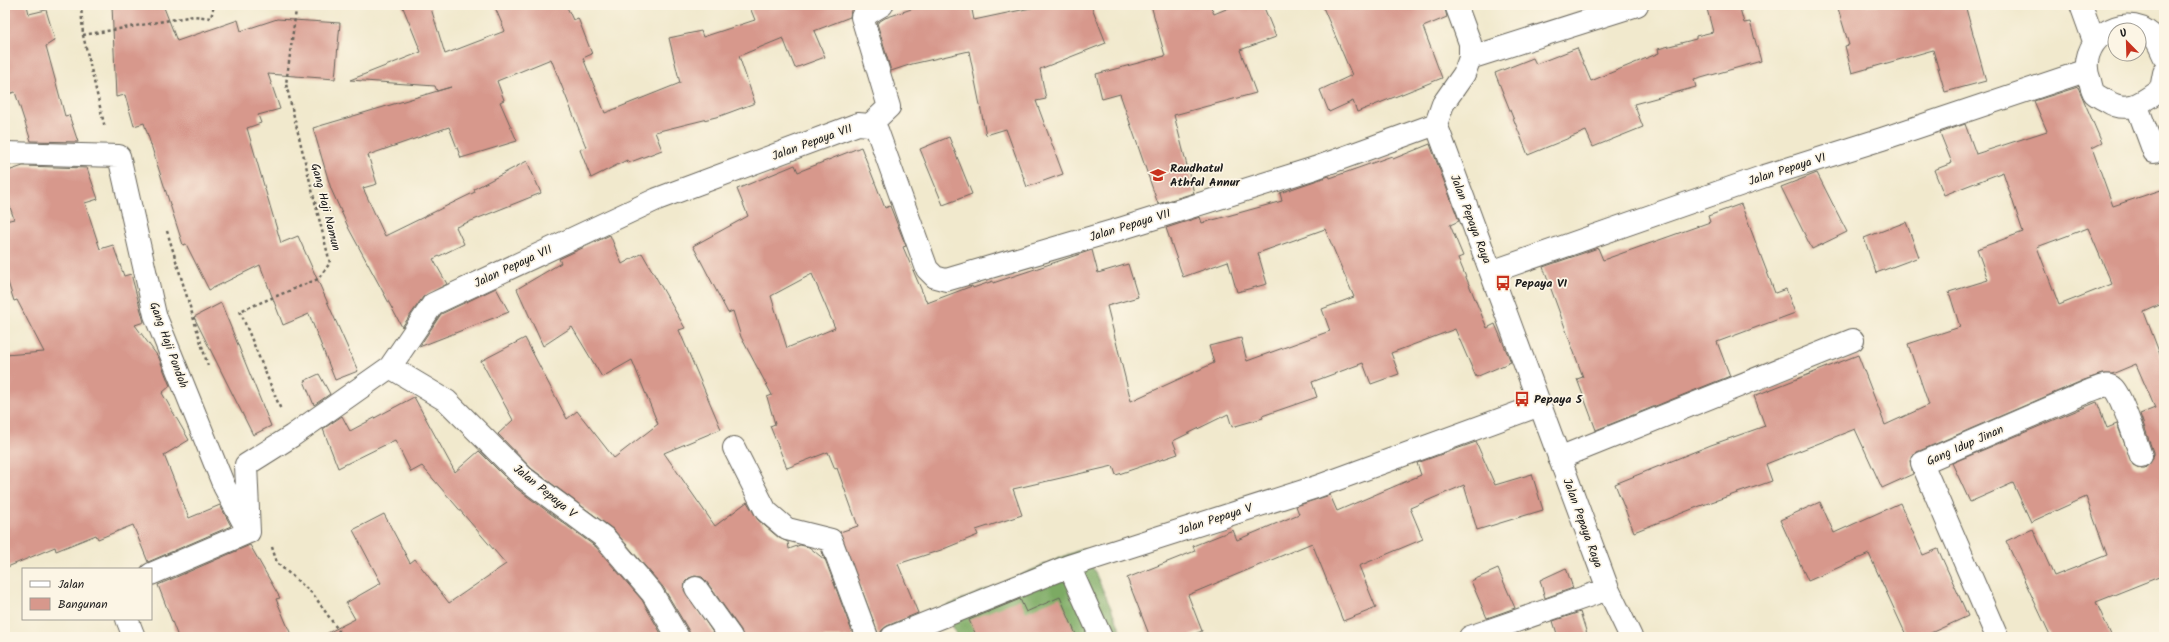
<svg xmlns="http://www.w3.org/2000/svg" width="2169" height="642" font-family="Kalam,sans-serif">
	<style>
		.forest { fill: #7baa64; stroke: #4c6340 }
		.building { fill: #d7988c; fill-rule: evenodd }
		.lines { fill: none; stroke-linecap: round; stroke-linejoin: round }
		.minor-casing { stroke: #67645a; stroke-width: 24 }
		.path { stroke: #67645a; stroke-width: 2.5; stroke-dasharray: 3 3; stroke-linecap: butt }
		.minor { stroke: #fff; stroke-width: 22 }
		.labels { text-anchor: middle; stroke-width: 3.5; stroke-linejoin: round; paint-order: stroke }
		.street-label { font-size: 12px; fill: #1c1c1c; stroke: #fcf5e5 }
		.poi-label { font-size: 12px; font-weight: bold; fill: #1c1c1c; stroke: #fcf5e5; text-anchor: start }
	</style>
	<rect width="100%" height="100%" fill="#fcf5e5"/>
	<filter id="ink" filterUnits="userSpaceOnUse"><feTurbulence type="fractalNoise" baseFrequency=".025" numOctaves="2"/><feDisplacementMap in="SourceGraphic" scale="8" xChannelSelector="R" yChannelSelector="G"/><feConvolveMatrix kernelMatrix="1 2 1 2 8 2 1 2 1" color-interpolation-filters="sRGB"/></filter>
	<filter id="wash" filterUnits="userSpaceOnUse"><feTurbulence type="fractalNoise" baseFrequency=".012" numOctaves="4" result="noise"/><feDisplacementMap in="SourceGraphic" scale="16" xChannelSelector="R" yChannelSelector="G"/><feGaussianBlur stdDeviation="0.9" result="paint"/><feColorMatrix in="noise" values="0 0 0 0 0 0 0 0 0 0 0 0 0 0 0 0 0 1.4 0 .05"/><feComposite in="paint" operator="in"/></filter>
	<g filter="url(#wash)">
		<rect width="100%" height="100%" fill="#f1e9cd"/>
		<path class="forest" d="M1084,548L1124,637H957L945,607Z"/>
		<g id="blocks">
			<path class="building" d="M5,5H27L29,14L46,10L55,40L46,46L65,116L69,115L78,142L31,141L15,92L5,95Z
				M112,5H163L177,41L238,20L241,31L277,19L340,23L335,79L268,74L280,109L258,115L261,123L247,128L281,243L298,236L358,371L335,380L309,314L283,325L260,265L209,290L186,244L183,245L144,123L134,126L125,95L116,97Z
				M402,5H430L445,54L505,31L494,5H566L573,20L578,18L592,54L583,58L605,113L680,83L669,38L701,31L703,37L755,20L749,5H858L851,10L850,17L814,31L825,57L795,68L783,38L739,56L755,103L720,116L655,132L662,150L628,163L627,160L591,178L580,150L586,147L551,59L497,81L504,100L500,102L517,141L461,158L449,127L368,155L377,184L363,188L385,236L475,192L474,189L527,161L541,193L456,227L464,244L433,259L447,284L423,297L402,327L349,229L331,189L313,128L451,87L437,91L435,86L350,80L421,52Z
				M923,5H971L974,20L1045,5H1091L1106,43L1040,69L1046,99L1036,101L1063,174L1027,187L1006,129L986,135L969,51L912,64L891,71L877,23L885,18Z
				M1151,5H1210L1214,14L1236,5H1263L1276,37L1240,50L1256,93L1174,115L1194,193L1158,204L1120,94L1102,99L1096,74L1165,56Z
				M1322,5H1444L1447,17L1423,27L1442,78L1357,112L1353,101L1329,112L1320,90L1352,75Z
				M1706,5H1739L1744,23L1750,22L1761,61L1694,80L1696,87L1634,104L1643,127L1593,147L1586,131L1528,155L1495,73L1533,58L1536,64L1577,48L1591,81L1659,53L1658,49L1696,39V36L1713,32Z
				M1837,5H1965L1986,81L1945,92L1933,50L1852,73L1845,46L1849,45Z
				M2078,87L2102,143L2092,148L2113,206L2164,189V303L2144,312L2164,365V575L2096,602L2112,637H2051L2006,541L2033,529L2054,576L2107,555L2086,497L2031,522L2013,483L1970,502L1952,463L2097,402L2107,428L2117,424L2133,465L2139,468H2145L2153,459V452L2140,414L2155,408L2136,364L2112,374H2102L2084,380L1917,452L1912,455L1910,461L1913,474L1882,488L1855,429L1766,464L1772,481L1700,506L1634,532L1615,484L1711,445L1765,426L1754,396L1858,355L1885,425L1929,405L1908,344L1960,327L1949,292L1988,280L1977,249L2023,232L2003,172L1944,195L1934,170L1952,163L1940,133L1965,124L1976,154L2047,131L2034,101ZM2088,228L2112,284L2059,305L2037,247Z
				M949,137L972,194L943,205L920,149Z
				M1430,144L1459,221L1450,225L1463,256L1458,258L1487,328L1495,324L1511,362L1476,377L1455,329L1391,353L1399,374L1371,384L1363,363L1312,382L1317,397L1262,416L1263,418L1232,427L1228,414L1173,441L1178,454L1116,475L1113,466L1013,489L1022,515L976,530L978,535L941,550L898,564L918,613L887,626L882,630L879,636L840,532L858,526L837,468L835,469L828,452L787,468L770,426L775,424L767,397L772,395L741,337L733,311L728,313L693,246L748,216L737,189L795,165L798,172L861,147L885,208L890,206L906,246L903,247L927,303L972,286L973,288L993,281V283L1092,250L1098,273L1128,264L1138,297L1107,306L1131,401L1214,363L1209,346L1241,338L1247,361L1330,331L1322,309L1354,297L1325,229L1258,253L1267,284L1237,292L1228,261L1183,277L1166,228L1200,217L1202,223L1282,201L1280,193L1329,176L1330,178L1392,156L1393,159ZM812,274L835,328L787,348L771,296Z
				M23,166L87,168L98,199L85,203L100,249L113,245L124,276L131,274L144,322L135,325L159,358L170,386L162,393L189,440L164,455L189,518L220,505L231,526L148,562L133,525L98,539L96,535L56,551L55,547L5,568V355L44,352L17,300L14,301L5,273V221L14,219L5,192V172Z
				M1817,173L1847,232L1812,249L1781,187Z
				M1741,204L1775,293L1786,289L1795,313L1717,342L1730,376L1596,430L1577,379L1583,377L1543,267L1598,248L1603,260L1710,222L1708,216Z
				M1906,222L1919,257L1876,273L1864,238Z
				M610,235L622,264L642,253L685,328L679,330L721,429L664,453L715,526L747,502L758,520L779,538L788,542L789,549L800,545L809,547L825,560L822,551L854,637H743L741,630L706,581L702,577L695,576L689,578L685,582L684,590L716,637H690L689,631L663,587L614,530L532,469L498,434L513,420L481,361L525,338L567,419L577,411L614,458L658,424L632,360L602,377L572,327L543,346L517,289L561,263L559,259Z
				M496,288L509,312L419,347L441,314Z
				M221,303L271,426L253,435L194,317Z
				M319,374L330,394L314,405L304,381Z
				M414,397L455,472L479,451L516,488L596,547L642,600L663,637H320L355,619L346,603L381,583L353,530L384,514L410,563L415,559L449,603L506,564L422,466L411,472L395,440L338,468L323,429L342,416L350,431Z
				M1476,442L1495,485L1532,474L1543,510L1477,530L1464,485L1410,508L1423,539L1359,566L1376,608L1343,621L1312,543L1188,595L1202,631L1187,637H1150L1127,578L1195,551L1193,546L1233,530L1237,540L1299,514L1296,506L1330,495L1337,511L1421,475L1417,463Z
				M1820,502L1834,533L1900,503L1923,555L1938,549L1968,616L1922,637H1907L1869,554L1808,581L1780,520Z
				M250,545L280,598L276,599L292,637H178L158,585Z
				M1566,568L1573,588L1545,598L1540,580Z
				M1498,569L1515,608L1487,618L1471,581Z
				M1060,597L1077,637H966L975,633L969,620L1020,599L1026,612Z
				M1580,612L1588,637H1558L1553,621Z"/>
		</g>
	</g>
	<g filter="url(#ink)">
		<use href="#blocks" fill-opacity="0" stroke="#67645a" stroke-width="1"/>
		<g class="lines">
			<defs>
				<path id="minor" d="M1456,5L1470,43V58L1464,74L1443,104L1436,124L1608,589L1631,637
					M2081,5L2094,41
					M2164,56C2161,50 2157,39 2152,35C2121,8 2074,44 2090,81C2091,85 2092,90 2094,93C2097,96 2103,99 2107,101C2128,115 2144,101 2161,89L2164,73
					M1470,58L1637,5
					M2137,106L2154,152
					M870,125L889,107L862,17L882,5
					M5,153L119,156L155,315L224,486L246,527
					M1491,272L1765,176L1882,139L2085,71
					M390,367L447,401L524,478L605,538L652,593L678,637
					M734,448L766,511L787,529L831,540L867,637
					M1559,458L1853,340
					M249,532L246,465L292,436L390,367L433,304L657,199L858,124L870,125L877,130L927,269L935,277L946,280L1123,228L1315,168L1436,124
					M1069,566L1101,637
					M151,574L249,532
					M696,588L731,637
					M127,619L134,637
					M892,637L1069,566L1316,487L1540,405
					M1470,637L1608,589
					M1997,637L1922,463L2089,391C2096,389 2107,382 2113,388C2122,396 2136,442 2141,456"/>
			</defs>
			<use href="#minor" class="minor-casing"/>
			<path class="path" d="M81,5L83,35L105,128
				M276,5L296,10L286,84L330,263L318,279L240,311L281,410
				M83,35L194,16L211,18L214,5
				M167,231L208,366
				M272,547L277,563L313,594L343,637"/>
			<use href="#minor" class="minor"/>
		</g>
	</g>
	<defs>
		<symbol id="school-bare" viewBox="-9 -9 18 18"><path d="M0-5L7-2L0 1L-7-2ZM-4 1L0 2.5L4 1V4Q0 6-4 4Z" fill="#c8321e" stroke="#fcf5e5" stroke-width="2.5" paint-order="stroke"/></symbol>
		<symbol id="bus-bare" viewBox="-9 -9 18 18"><path d="M-5-6H5V4H4V6H2V4H-2V6H-4V4H-5ZM-3.5-4V0h7V-4ZM-3.5 1.2v1.5H-2V1.2ZM2 1.2v1.5H3.5V1.2Z" fill="#c8321e" stroke="#fcf5e5" stroke-width="2.5" paint-order="stroke"/></symbol>
	</defs>
	<g fill-rule="evenodd">
		<use href="#school-bare" x="1147" y="164" width="22" height="22"/>
		<use href="#bus-bare" x="1492" y="272" width="22" height="22"/>
		<use href="#bus-bare" x="1511" y="388" width="22" height="22"/>
	</g>
	<g class="labels">
		<g class="street-label">
			<text transform="translate(812 142) rotate(-20)" y="4">Jalan Pepaya VII</text>
			<text transform="translate(1787 169) rotate(-18)" y="4">Jalan Pepaya VI</text>
			<text transform="translate(326 207) rotate(76)" y="4">Gang Haji Namun</text>
			<text transform="translate(1471 219) rotate(69)" y="4">Jalan Pepaya Raya</text>
			<text transform="translate(1130 225) rotate(-17)" y="4">Jalan Pepaya VII</text>
			<text transform="translate(513 266) rotate(-25)" y="4">Jalan Pepaya VII</text>
			<text transform="translate(169 345) rotate(70)" y="4">Gang Haji Pondoh</text>
			<text transform="translate(1965 445) rotate(-24)" y="4">Gang Idup Jinan</text>
			<text transform="translate(545 491) rotate(39)" y="4">Jalan Pepaya V</text>
			<text transform="translate(1215 519) rotate(-18)" y="4">Jalan Pepaya V</text>
			<text transform="translate(1583 523) rotate(70)" y="4">Jalan Pepaya Raya</text>
		</g>
		<g class="poi-label">
			<text x="1170" y="172">Raudhatul<tspan x="1170" dy="14">Athfal Annur</tspan></text>
			<text x="1515" y="287">Pepaya VI</text>
			<text x="1534" y="403">Pepaya 5</text>
		</g>
	</g>
	<rect width="2169" height="642" fill="none" stroke="#fcf5e5" stroke-width="20"/>
	<rect x="22" y="568" width="130" height="52" fill="#fcf5e5" stroke="#a29e95"/>
	<rect x="30" y="581" width="20" height="6" fill="#ffffff" stroke="#a29e95"/>
	<text x="58" y="588" font-size="12" fill="#1c1c1c">Jalan</text>
	<rect x="30" y="598" width="20" height="12" fill="#d7988c" stroke="#a29e95"/>
	<text x="58" y="608" font-size="12" fill="#1c1c1c">Bangunan</text>
	<g transform="translate(2127 42) rotate(337)"><circle r="19" fill="#fcf5e5" stroke="#a29e95"/>
	<path d="M0-3L7 15L0 10L-7 15Z" fill="#c8321e"/>
	<text y="-6" font-size="11" font-weight="bold" text-anchor="middle" fill="#1c1c1c">U</text>
	</g>
</svg>
